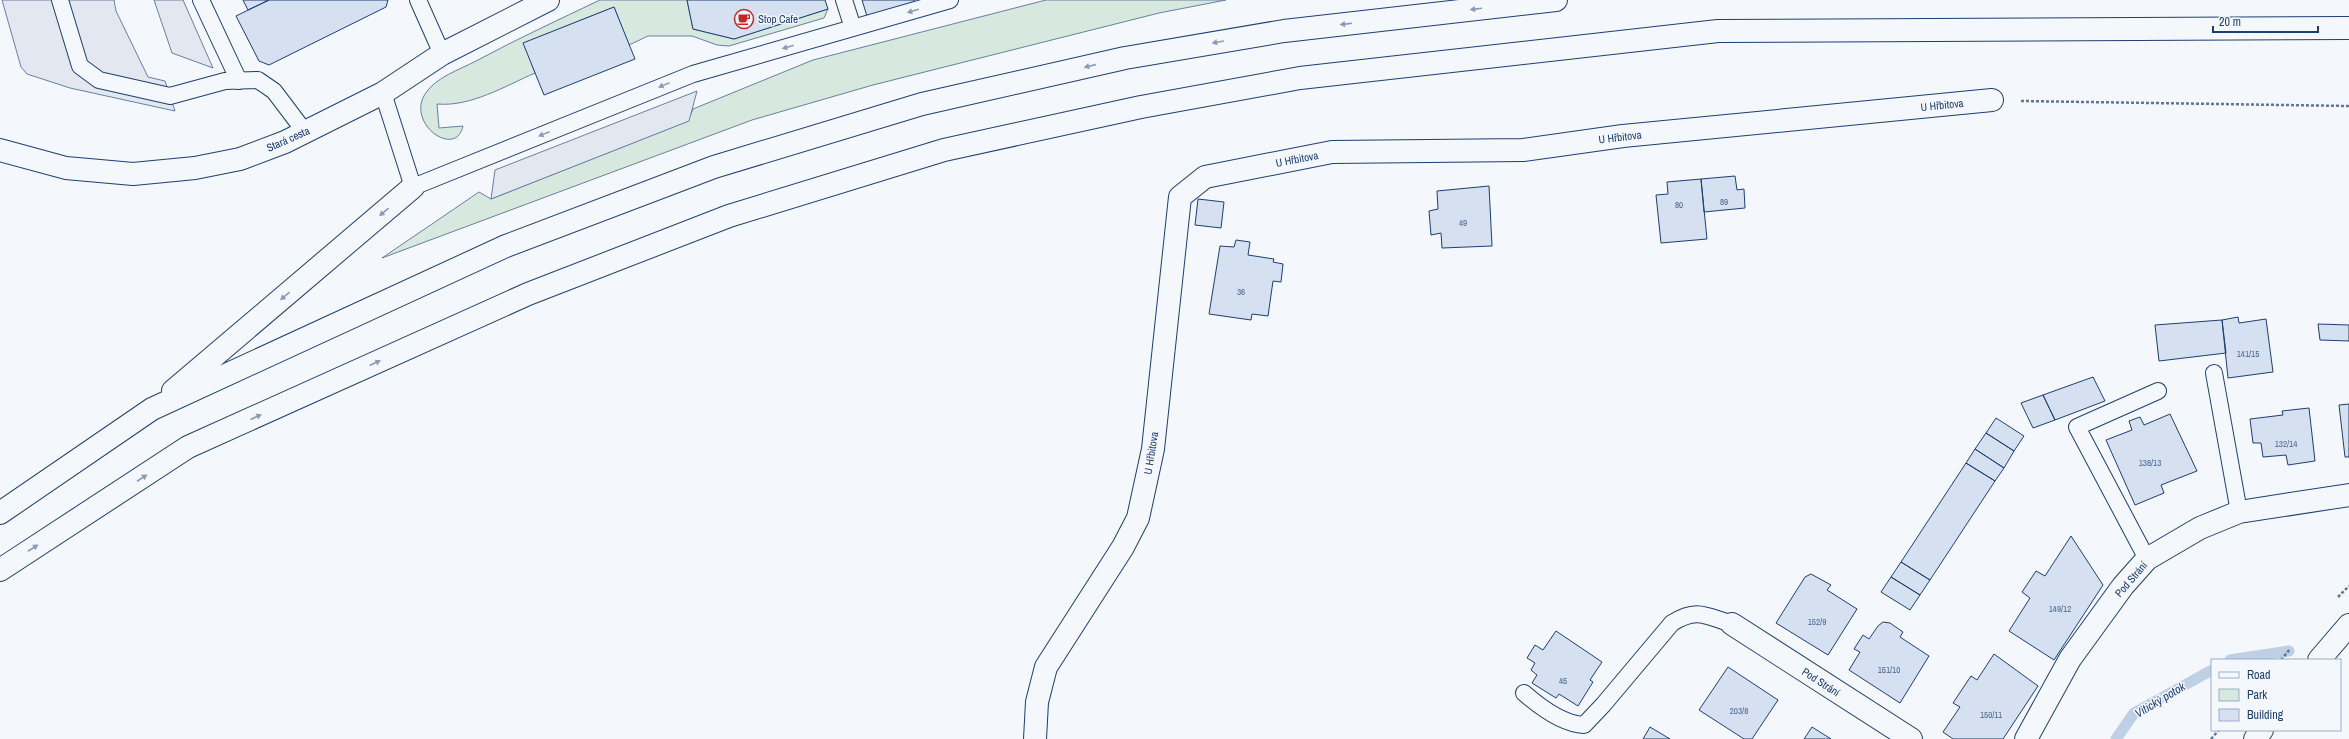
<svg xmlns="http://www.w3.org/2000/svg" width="2349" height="739" font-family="'Archivo Narrow',sans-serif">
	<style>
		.green { fill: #d7e8df; stroke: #687fa3 }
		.parking { fill: #e3e8f0; stroke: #687fa3 }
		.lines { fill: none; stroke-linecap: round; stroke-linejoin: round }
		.stream { stroke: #bed0e5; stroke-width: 11 }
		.building { fill: #d5e0f0; stroke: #1d3f73 }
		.lane-casing { stroke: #1d3f73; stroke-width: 18 }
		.street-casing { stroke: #1d3f73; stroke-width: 24 }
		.secondary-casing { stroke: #1d3f73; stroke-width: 24 }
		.highway-casing { stroke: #1d3f73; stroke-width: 24 }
		.path { stroke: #5e769c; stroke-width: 2.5; stroke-dasharray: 3 2; stroke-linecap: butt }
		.lane { stroke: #f4f7fb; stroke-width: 16 }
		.street { stroke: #f4f7fb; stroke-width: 22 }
		.secondary { stroke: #f4f7fb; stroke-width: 22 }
		.highway { stroke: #f4f7fb; stroke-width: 22 }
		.oneway { fill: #889bb7 }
		.labels { text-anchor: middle; stroke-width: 3; stroke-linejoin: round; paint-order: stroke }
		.number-label { font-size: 9px; fill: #4b6792 }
		.poi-label { font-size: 11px; fill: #1d3f73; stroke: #f4f7fb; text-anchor: start }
		.street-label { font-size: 11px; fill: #1d3f73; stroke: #f4f7fb }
		.water-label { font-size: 12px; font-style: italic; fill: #1d3f73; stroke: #f4f7fb }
	</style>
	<rect width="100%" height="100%" fill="#f4f7fb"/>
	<path class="green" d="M600,0H687L693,29L734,39L828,9L824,18L729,46L717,45L692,36H648L629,45L614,7L524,43L535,73C505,86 471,107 437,104L439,128L463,126C456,159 406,124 425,94C436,77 459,70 476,61C517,39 558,20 600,0Z
		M1046,0H1226L1159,13L873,85L752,120L382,258L479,192L491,199L688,121L693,109L813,60Z"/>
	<path class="parking" d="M2,0H114L116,11L148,77L165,81L175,111L70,88L27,74L21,67Z
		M154,0H183L213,68L172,53Z
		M697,91L689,121L491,199L495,170Z"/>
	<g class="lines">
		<path class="stream" d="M2230,660L2289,651
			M2116,739L2134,713L2212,670"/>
	</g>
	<path class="building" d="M243,0H269L248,10Z
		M269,0H388L386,7L269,65L259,61L236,16Z
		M687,0H825L828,9L734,39L693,29Z
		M862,0H914L918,10L870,26Z
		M614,7L635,59L544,95L523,43Z
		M1735,176L1737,190L1744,189L1745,208L1704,212L1701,179Z
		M1701,179L1707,239L1661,243L1656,195L1668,194L1667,182Z
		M1489,186L1492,246L1442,248L1441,233L1431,235L1429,211L1438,209L1437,191Z
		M1198,199L1224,202L1221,228L1195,225Z
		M1236,240L1250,242L1248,255L1274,259L1273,262L1283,264L1281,282L1273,281L1268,316L1252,314L1251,320L1209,314L1220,246L1234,247Z
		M2238,317L2239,323L2266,319L2273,372L2228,378L2222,320Z
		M2222,320L2226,353L2159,361L2155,325Z
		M2318,324L2349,325V341L2320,340Z
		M2093,377L2105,401L2055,420L2043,395Z
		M2043,395L2055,420L2033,428L2021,403Z
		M2349,404V457H2345L2339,405Z
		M2309,408L2315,461L2288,465L2286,455L2263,457L2261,443H2253L2250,419L2283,415L2282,411Z
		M2170,414L2197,471L2161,485L2164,493L2135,505L2106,440L2132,430L2129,421L2140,417L2144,425Z
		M1996,418L2024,436L2014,451L1986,433Z
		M1986,433L2014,451L2004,468L1975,449Z
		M1975,449L2004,468L1995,481L1966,463Z
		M1966,463L1995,481L1930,580L1901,562Z
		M2071,536L2103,585L2054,660L2009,631L2030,598L2022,592L2036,571L2045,576Z
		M1901,562L1930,580L1920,595L1891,577Z
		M1811,574L1831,585L1827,590L1857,609L1828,655L1776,623L1805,577Z
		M1891,577L1920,595L1910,610L1881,592Z
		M1883,622L1890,623L1903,632L1900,637L1929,656L1900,703L1849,670L1860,652L1854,649L1863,635L1869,639L1878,626Z
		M1556,631L1602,662L1590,680L1593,682L1578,706L1559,694L1556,698L1532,683L1537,675L1531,670L1535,663L1527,658L1535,645L1543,650Z
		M1994,654L2038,686L2003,739H1953L1943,732L1960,707L1953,703L1971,676L1977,680Z
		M1728,667L1778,700L1752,739H1744L1699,710Z
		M1650,727L1670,739H1643Z
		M1812,727L1831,739H1804Z"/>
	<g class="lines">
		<defs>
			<path id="lane" d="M60,0L80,66L99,80L170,96L225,81L258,80L274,91L305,132
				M201,0L239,81
				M418,0L442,54
				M844,0L853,28
				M383,93L413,187L693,74L950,0
				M2214,373L2239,512
				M2147,559L2077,427L2158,391
				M1524,693C1540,707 1562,724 1584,725L1603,705L1672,623C1697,607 1706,616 1732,624"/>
			<path id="street" d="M0,150L66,168L133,174L195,168L240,159L285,142L383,93L442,54L548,0
				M1732,624L1911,739
				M1035,739L1037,702L1046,667L1123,547L1138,518L1153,449L1180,197L1205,177L1332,152L1523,150L1623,136L1992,100
				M2026,739L2070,659L2123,586L2147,559L2200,528L2239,512L2349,495"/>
			<path id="secondary" d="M2319,660L2349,625
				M2255,739L2262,730"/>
			<path id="highway" d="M173,391L413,187
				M0,513L152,409L506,246L714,167L922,104L1125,58L1284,31L1556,0
				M0,570L188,447L528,294L729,216L944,150L1141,107L1300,78L1718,31L2349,28"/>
		</defs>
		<use href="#lane" class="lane-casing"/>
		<use href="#street" class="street-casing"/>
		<use href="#secondary" class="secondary-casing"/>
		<use href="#highway" class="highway-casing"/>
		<path class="path" d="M2021,101L2349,106
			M2338,597L2349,586
			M2281,660L2290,649
			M2211,739L2219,730"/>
		<use href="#lane" class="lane"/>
		<use href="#street" class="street"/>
		<use href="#secondary" class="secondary"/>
		<use href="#highway" class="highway"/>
	</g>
	<defs><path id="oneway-solid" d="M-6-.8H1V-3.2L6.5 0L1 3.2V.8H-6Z"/></defs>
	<g class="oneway">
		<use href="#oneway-solid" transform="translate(1476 9) rotate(173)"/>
		<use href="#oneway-solid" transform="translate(913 11) rotate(164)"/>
		<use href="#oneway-solid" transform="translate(1346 24) rotate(173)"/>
		<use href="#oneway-solid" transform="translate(1218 42) rotate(170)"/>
		<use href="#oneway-solid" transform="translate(788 47) rotate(164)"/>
		<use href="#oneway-solid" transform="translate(1090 66) rotate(167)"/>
		<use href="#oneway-solid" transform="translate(664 85) rotate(158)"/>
		<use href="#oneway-solid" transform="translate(544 134) rotate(158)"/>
		<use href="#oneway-solid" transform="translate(384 212) rotate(140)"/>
		<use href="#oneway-solid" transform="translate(285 296) rotate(140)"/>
		<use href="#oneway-solid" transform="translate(375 363) rotate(-24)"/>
		<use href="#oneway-solid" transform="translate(256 417) rotate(-24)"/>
		<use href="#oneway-solid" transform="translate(142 478) rotate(-33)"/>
		<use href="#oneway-solid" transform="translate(33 548) rotate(-33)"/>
	</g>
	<defs>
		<symbol id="cafe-ring" viewBox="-11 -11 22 22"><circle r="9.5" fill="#f4f7fb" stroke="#c62828" stroke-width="1.5"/><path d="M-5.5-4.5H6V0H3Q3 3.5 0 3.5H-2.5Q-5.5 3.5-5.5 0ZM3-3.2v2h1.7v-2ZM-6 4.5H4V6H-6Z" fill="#c62828"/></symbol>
	</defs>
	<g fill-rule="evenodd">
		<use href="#cafe-ring" x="733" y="8" width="22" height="22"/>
	</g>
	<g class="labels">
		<g class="number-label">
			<text x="1724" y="205">89</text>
			<text x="1679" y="208">80</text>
			<text x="1463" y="226">49</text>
			<text x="1241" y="295">36</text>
			<text x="2248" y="357">141/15</text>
			<text x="2286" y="447">132/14</text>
			<text x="2150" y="466">138/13</text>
			<text x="2060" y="612">149/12</text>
			<text x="1817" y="625">152/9</text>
			<text x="1889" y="673">151/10</text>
			<text x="1563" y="684">45</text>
			<text x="1739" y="714">203/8</text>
			<text x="1991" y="718">150/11</text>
		</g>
		<g class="poi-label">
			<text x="758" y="23">Stop Cafe</text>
		</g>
		<g class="street-label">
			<text transform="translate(1942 105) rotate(-6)" y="4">U Hřbitova</text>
			<text transform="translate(1620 137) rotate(-7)" y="4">U Hřbitova</text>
			<text transform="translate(288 139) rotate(-24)" y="4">Stará cesta</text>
			<text transform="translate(1297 159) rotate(-11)" y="4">U Hřbitova</text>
			<text transform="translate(1151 453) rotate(-81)" y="4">U Hřbitova</text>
			<text transform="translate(2131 579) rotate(-49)" y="4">Pod Strání</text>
			<text transform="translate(1821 682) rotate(33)" y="4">Pod Strání</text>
		</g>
		<g class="water-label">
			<text transform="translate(2160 700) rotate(-31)" y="4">Vitický potok</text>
		</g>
	</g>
	<rect x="2211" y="659" width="130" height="72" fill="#f4f7fb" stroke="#9eadc5"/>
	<rect x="2219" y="672" width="20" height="6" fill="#f4f7fb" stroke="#9eadc5"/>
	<text x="2247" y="679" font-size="12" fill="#1d3f73">Road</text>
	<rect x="2219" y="689" width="20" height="12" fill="#d7e8df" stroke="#9eadc5"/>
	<text x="2247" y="699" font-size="12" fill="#1d3f73">Park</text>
	<rect x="2219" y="709" width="20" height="12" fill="#d5e0f0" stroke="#9eadc5"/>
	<text x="2247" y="719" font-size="12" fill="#1d3f73">Building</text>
	<path d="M2213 26v6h105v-6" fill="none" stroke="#1d3f73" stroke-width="2"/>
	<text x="2219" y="26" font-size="12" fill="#1d3f73" stroke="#f4f7fb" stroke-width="3" paint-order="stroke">20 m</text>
</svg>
